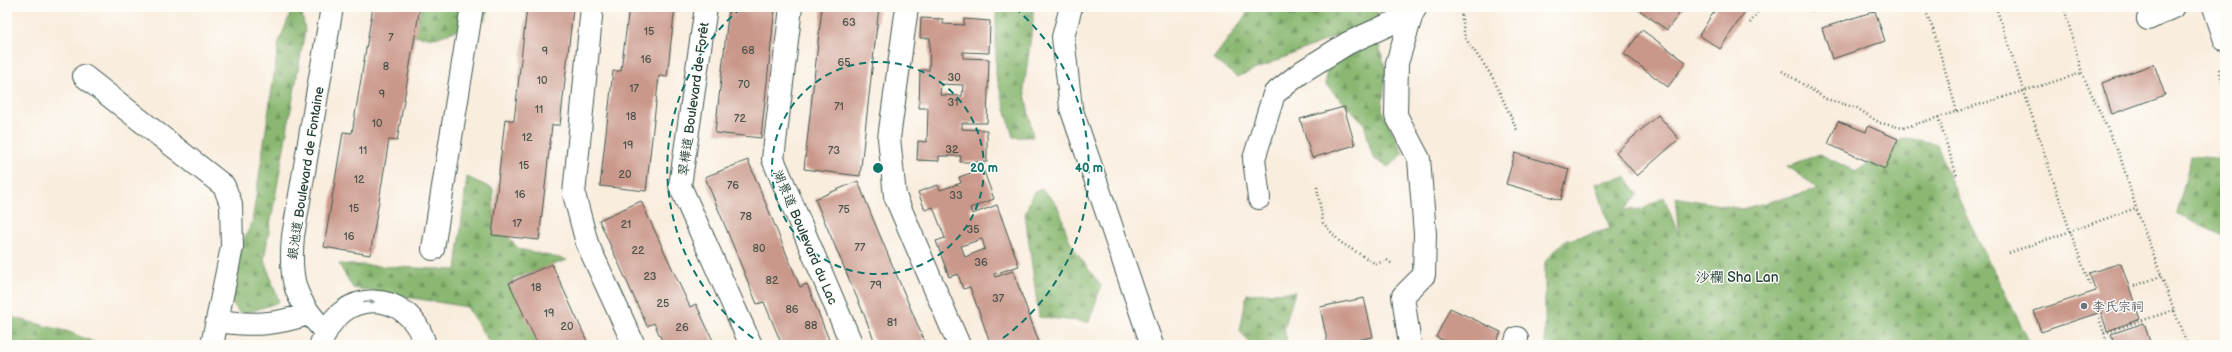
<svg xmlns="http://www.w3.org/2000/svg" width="2232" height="352" font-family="'Balsamiq Sans','LXGW WenKai TC',sans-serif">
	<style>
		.forest { fill: url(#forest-firs); stroke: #547a53 }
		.building { fill: #ca988b; fill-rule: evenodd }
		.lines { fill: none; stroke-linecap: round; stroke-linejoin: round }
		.minor-casing { stroke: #40574e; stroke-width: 24 }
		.path { stroke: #40574e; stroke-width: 2.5; stroke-dasharray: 1 3; stroke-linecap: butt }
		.minor { stroke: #fff; stroke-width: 22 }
		.oneway { fill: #8f9e9a }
		.ring { fill: none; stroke: #0f766e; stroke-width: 2; stroke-dasharray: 7 5 }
		.worship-dot { fill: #6b7280; stroke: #fdfcf7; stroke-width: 1.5 }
		.labels { text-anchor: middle; stroke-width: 3; stroke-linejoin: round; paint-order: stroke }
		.number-label { font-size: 11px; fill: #4a544a }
		.street-label { font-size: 13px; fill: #1f3d34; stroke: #fdfcf7 }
		.worship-label { font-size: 13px; fill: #5b616d; stroke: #fdfcf7; text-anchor: start }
		.neighbourhood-label { font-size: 14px; fill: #1f3d34; stroke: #fdfcf7 }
		.centre { fill: #0f766e; stroke: #fdfcf7; stroke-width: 2 }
		.ring-label { font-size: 12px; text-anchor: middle; font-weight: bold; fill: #0f766e; stroke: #fdfcf7; stroke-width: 3; stroke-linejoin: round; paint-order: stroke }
	</style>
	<defs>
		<pattern id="forest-firs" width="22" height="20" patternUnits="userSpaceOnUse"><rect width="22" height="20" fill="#8ab872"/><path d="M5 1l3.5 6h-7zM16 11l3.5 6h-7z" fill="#70975e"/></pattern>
	</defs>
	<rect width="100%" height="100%" fill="#fdfcf7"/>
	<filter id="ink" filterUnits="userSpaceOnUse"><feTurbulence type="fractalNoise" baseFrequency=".025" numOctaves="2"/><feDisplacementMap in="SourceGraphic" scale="8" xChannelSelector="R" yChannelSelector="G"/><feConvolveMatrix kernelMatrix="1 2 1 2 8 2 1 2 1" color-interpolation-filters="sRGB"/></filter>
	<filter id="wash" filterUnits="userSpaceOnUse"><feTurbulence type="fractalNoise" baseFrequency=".012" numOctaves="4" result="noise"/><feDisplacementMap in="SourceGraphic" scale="16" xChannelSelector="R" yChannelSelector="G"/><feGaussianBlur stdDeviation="0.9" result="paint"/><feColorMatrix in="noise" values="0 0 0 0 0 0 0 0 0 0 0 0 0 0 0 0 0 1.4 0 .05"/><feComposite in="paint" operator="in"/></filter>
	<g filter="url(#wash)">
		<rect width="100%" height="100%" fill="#f9edde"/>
		<path class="forest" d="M293,7H301L305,31L264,259L279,302L241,315L221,287L252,223L279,42Z
			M423,7H487L486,19L436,38L411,35Z
			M996,7H1033V21L1024,88L1033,137H1013L996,75Z
			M1252,7H1378L1377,19L1237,77L1213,59Z
			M1378,43L1386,69L1382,109L1403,154L1388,167L1373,158L1364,123L1326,85V66Z
			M1904,138L1935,143L1967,218L2031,345H1545V262L1564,241L1610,229L1596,183L1626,177L1638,195L1625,210L1643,209L1664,197L1679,236L1675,197L1742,209L1818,189L1788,166L1820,154L1856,172Z
			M2191,156L2224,159L2225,237L2177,214Z
			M467,177L493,189L494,222L519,249L567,260L512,279L549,345H491L467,307L353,288L339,264L456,270Z
			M1041,189C1067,209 1059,221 1072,245C1080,259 1092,273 1101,286L1089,322L1039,317L1025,214L1033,193Z
			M1295,292L1284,329L1288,345H1251L1240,331L1247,294Z
			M7,316L69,332L101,345H7Z"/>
		<g id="blocks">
			<path class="building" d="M373,7H420L397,141L389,140L370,255L324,247L343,132L352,133Z
				M527,7H566V9H573L560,125H552L539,240L492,235L505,119L514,121Z
				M629,7H675L667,77L659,76L646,191L600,186L613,71H621Z
				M729,7H775L761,138L715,133Z
				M822,7H879L860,176L804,169Z
				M962,7H977L976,12Z
				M1635,7H1684L1667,30Z
				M1717,7H1748L1720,49L1699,35Z
				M1875,11L1885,41L1832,59L1822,28Z
				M921,18L943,19V24L964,25V19L990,21L989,53L963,52V58L989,59L987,123H962V129L987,130V162H960L961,156H939V161L917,160L918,141L927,142L928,108H919L920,70H929L930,38H920ZM941,84L963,85L962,96L940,95Z
				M1642,30L1686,62L1668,87L1624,54Z
				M2154,64L2165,95L2112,114L2102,83Z
				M1344,107L1355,145L1312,158L1300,119Z
				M1658,115L1679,139L1637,176L1616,152Z
				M1838,121L1866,132L1868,126L1898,139L1885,169L1828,144Z
				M1515,153L1569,169L1561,200L1506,184Z
				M748,160L800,287L807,284L831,345H782L764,302L757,304L705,177Z
				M983,169L994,199L970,208L972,214L997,205L1019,266L994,274L995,277L1013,271L1040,345H991L970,287L963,289L958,274L949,277L936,241L945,238L933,207L925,210L918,192L938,185L940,190L961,183L959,177ZM982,239L985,249L965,257L961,246Z
				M858,181L873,219L926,345H876L863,312L815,199Z
				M641,201L690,307L696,304L715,345H664L654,323L647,326L599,220Z
				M2121,263L2140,319L2107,331L2101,312L2041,332L2034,311L2096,291L2089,273Z
				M552,264L576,317L589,345H538L509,283Z
				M1364,298L1373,337L1328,345L1320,307Z
				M1450,308L1501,332L1495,345H1453L1436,337Z
				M2144,323L2151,345H2115L2111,334Z"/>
		</g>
	</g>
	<g filter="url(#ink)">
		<use href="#blocks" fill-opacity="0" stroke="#40574e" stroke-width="1"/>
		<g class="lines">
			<defs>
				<path id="minor" d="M592,7L574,194L587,243L634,345
					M706,7L680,186L751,345
					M791,7L773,159L852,345
					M907,7L889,138L895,196L959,345
					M1071,7L1063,37L1071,108L1152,345
					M2214,7L2225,40
					M2148,19L2174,7
					M84,76L224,186L231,204L232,247L212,345
					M1259,198L1254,159L1274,94L1303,71L1348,43L1412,14
					M433,249L472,7
					M218,321C253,326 274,325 308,314
					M325,331C294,300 289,279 293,236L332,7
					M321,344C338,287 410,287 425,345
					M1410,345L1403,296L1424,275L1425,234L1419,159L1396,115L1397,63L1412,14L1416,7
					M1515,345L1517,338"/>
			</defs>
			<use href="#minor" class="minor-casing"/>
			<path class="path" d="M1460,7L1465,38L1492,76L1518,132
				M1810,7L1812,12
				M1924,7L1933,29L1957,111
				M1996,7L2070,231L2090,285
				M2064,7L2082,73L2120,156L2136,208L2187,345
				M1750,23L1761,7
				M2219,69L2225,92
				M1782,71L1826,99L1857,108L1880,123L1903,128L2082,73
				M1938,117L1957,176
				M1317,187L1323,223L1340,242L1376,264L1387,260L1392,264
				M2009,253L2136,208
				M2134,286L2161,276
				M2099,318L2108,345
				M2104,333L2174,310"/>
			<use href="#minor" class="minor"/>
		</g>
		<defs><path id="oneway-solid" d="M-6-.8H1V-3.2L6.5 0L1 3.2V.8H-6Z"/></defs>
		<use class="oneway" href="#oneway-solid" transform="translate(369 302) rotate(-4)"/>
	</g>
	<g class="ring">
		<circle cx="878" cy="168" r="106"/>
		<path d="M763 345A211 211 0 0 1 741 8M1015 8A211 211 0 0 1 993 345"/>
	</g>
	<circle class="worship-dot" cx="2084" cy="306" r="4"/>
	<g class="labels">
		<g class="number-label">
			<text x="849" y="26">63</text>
			<text x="649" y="35">15</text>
			<text x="391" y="41">7</text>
			<text x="748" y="54">68</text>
			<text x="545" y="55">9</text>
			<text x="646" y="63">16</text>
			<text x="844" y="66">65</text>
			<text x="386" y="70">8</text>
			<text x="954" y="81">30</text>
			<text x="542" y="84">10</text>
			<text x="744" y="88">70</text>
			<text x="634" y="92">17</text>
			<text x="382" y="98">9</text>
			<text x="953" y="106">31</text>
			<text x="839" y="110">71</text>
			<text x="539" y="113">11</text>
			<text x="631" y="120">18</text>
			<text x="740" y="122">72</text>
			<text x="377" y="127">10</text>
			<text x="527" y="141">12</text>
			<text x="628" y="149">19</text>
			<text x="952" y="153">32</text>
			<text x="363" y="154">11</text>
			<text x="834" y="154">73</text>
			<text x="524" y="169">15</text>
			<text x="625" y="178">20</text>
			<text x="359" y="183">12</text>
			<text x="733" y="189">76</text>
			<text x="520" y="198">16</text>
			<text x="956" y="199">33</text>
			<text x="354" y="212">15</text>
			<text x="844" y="213">75</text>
			<text x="746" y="220">78</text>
			<text x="517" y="227">17</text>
			<text x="626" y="228">21</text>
			<text x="973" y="233">35</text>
			<text x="349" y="240">16</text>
			<text x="860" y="251">77</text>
			<text x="759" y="252">80</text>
			<text x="638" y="254">22</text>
			<text x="981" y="266">36</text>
			<text x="650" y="280">23</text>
			<text x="772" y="284">82</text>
			<text x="876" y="289">79</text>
			<text x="536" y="291">18</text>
			<text x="998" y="302">37</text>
			<text x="663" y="307">25</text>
			<text x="792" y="313">86</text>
			<text x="549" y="317">19</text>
			<text x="892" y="326">81</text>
			<text x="811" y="329">88</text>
			<text x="567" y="330">20</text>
			<text x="682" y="331">26</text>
		</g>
		<g class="street-label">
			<text transform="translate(693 99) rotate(-82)" y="5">翠樺道 Boulevard de Forêt</text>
			<text transform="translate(305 173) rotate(-81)" y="5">銀池道 Boulevard de Fontaine</text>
			<text transform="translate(806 237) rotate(67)" y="5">湖景道 Boulevard du Lac</text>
		</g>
		<g class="worship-label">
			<text x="2092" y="311">李氏宗祠</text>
		</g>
		<g class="neighbourhood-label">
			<text x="1737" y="282">沙欄 Sha Lan</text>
		</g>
	</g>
	<circle cx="878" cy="168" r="6" class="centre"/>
	<g class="ring-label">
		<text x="984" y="172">20 m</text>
		<text x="1089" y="172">40 m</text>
	</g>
	<rect width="2232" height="352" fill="none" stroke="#fdfcf7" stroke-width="24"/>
</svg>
